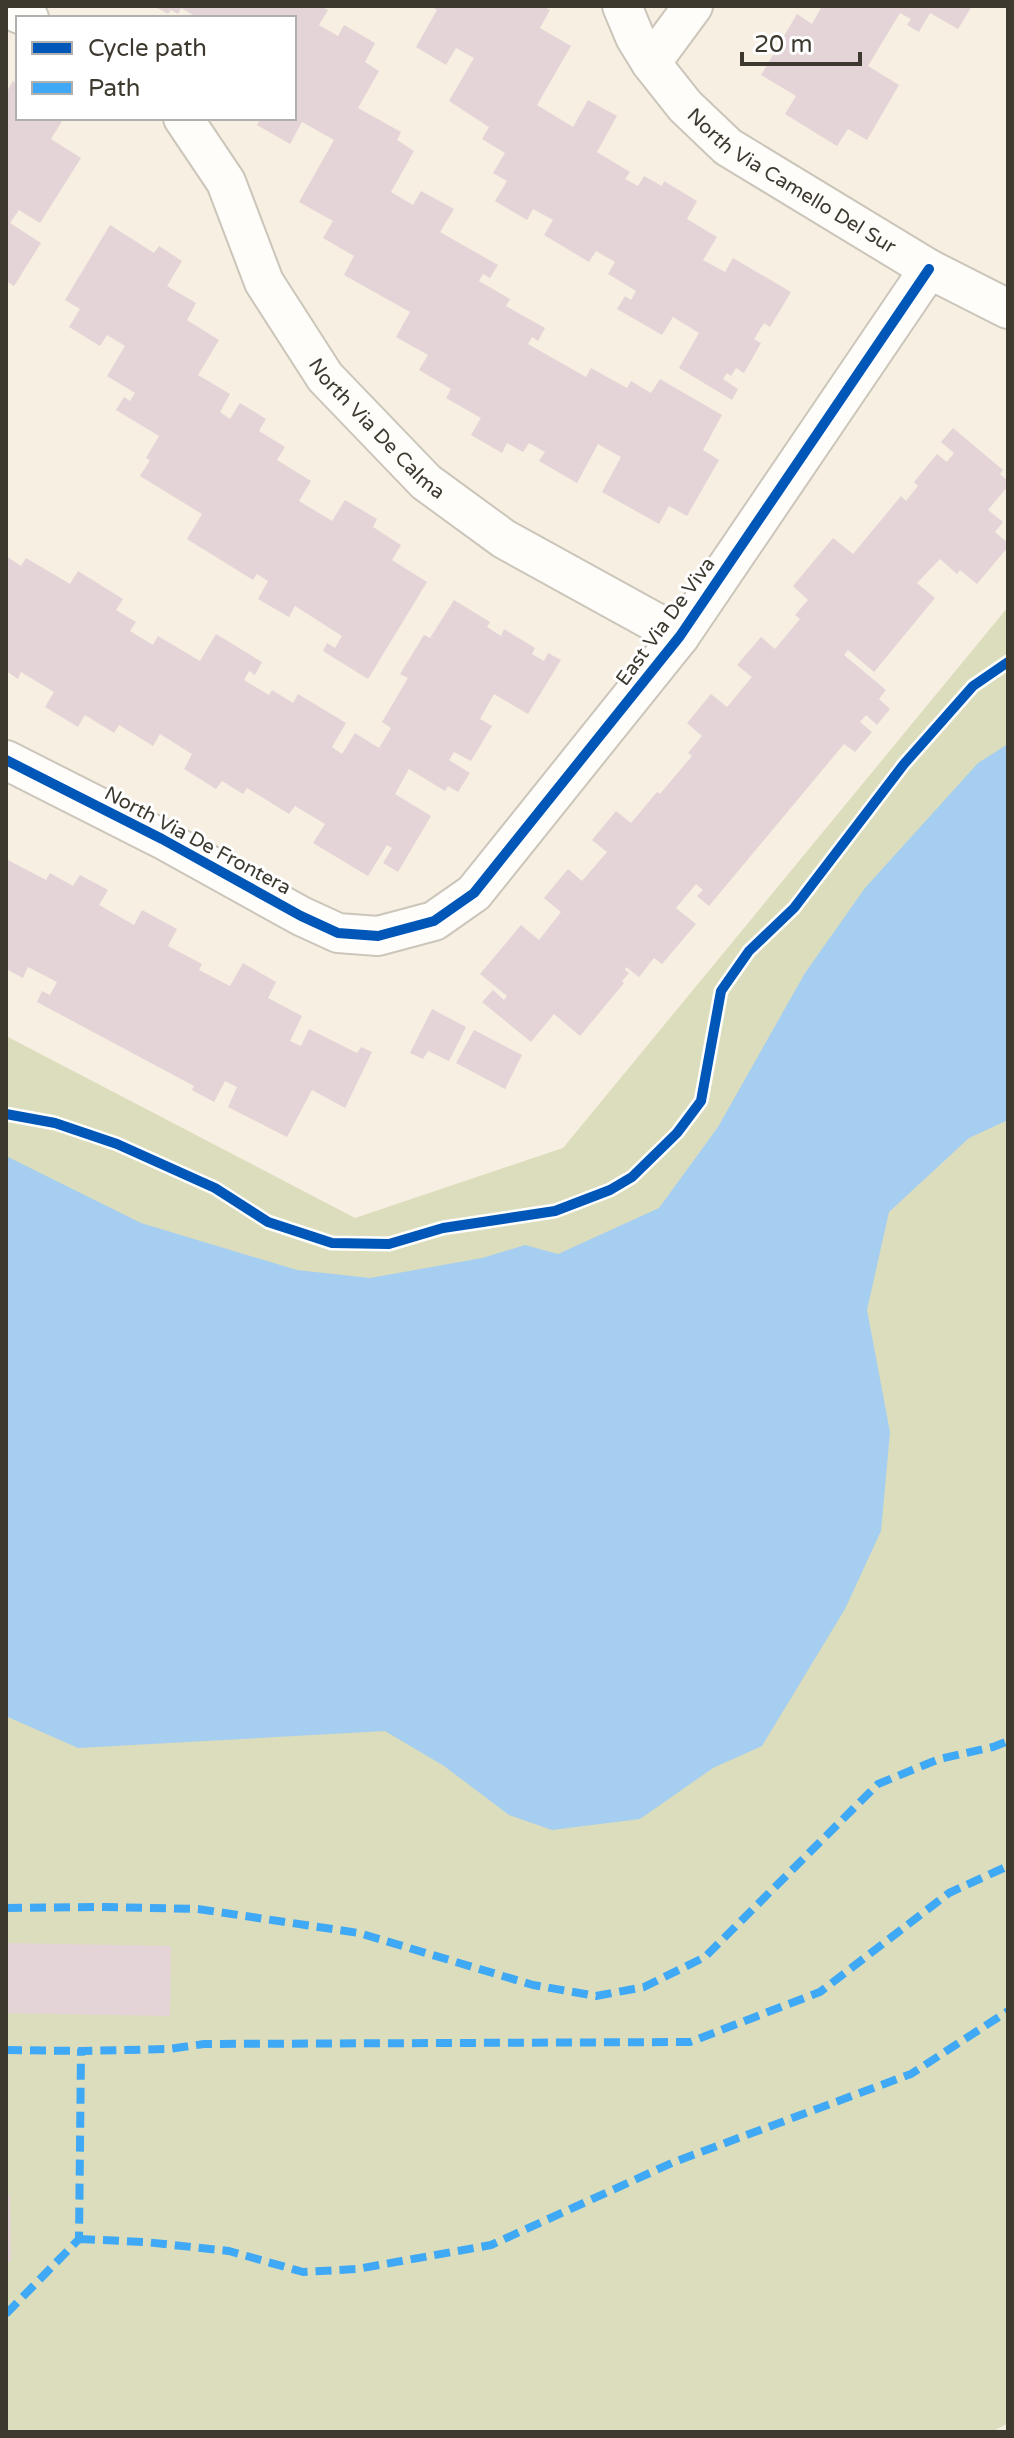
<svg xmlns="http://www.w3.org/2000/svg" width="1014" height="2438" font-family="'Varela Round',sans-serif">
	<style>
		.green { fill: #dcddbc }
		.water { fill: #a5cef1 }
		.building { fill: #e4d4d7 }
		.lines { fill: none; stroke-linecap: round; stroke-linejoin: round }
		.street-casing { stroke: #cbc5ba; stroke-width: 42 }
		.street { stroke: #fefdfa; stroke-width: 38 }
		.quiet { stroke: #3fa9f5; stroke-width: 8; stroke-dasharray: 16 8; stroke-linecap: butt }
		.cycleway-casing { stroke: #fff; stroke-width: 15 }
		.cycleway { stroke: #0057b8; stroke-width: 10 }
		.labels { text-anchor: middle; stroke-width: 6; stroke-linejoin: round; paint-order: stroke }
		.street-label { font-size: 20px; fill: #3e392f; stroke: #fff }
	</style>
	<rect width="100%" height="100%" fill="#f7efe1"/>
	<path class="green" d="M1008,607V2423L992,2432H6V1036L355,1218L563,1148Z"/>
	<path class="water" d="M1008,744V1120L969,1138L889,1212L867,1310L890,1432L881,1531L845,1609L762,1746L713,1768L640,1819L552,1830L509,1815L444,1766L385,1731L78,1748L8,1717L6,1715V1156L141,1223L297,1270L370,1278L482,1258L525,1245L558,1254L659,1208L718,1127L805,973L865,888L978,763Z"/>
	<path class="building" d="M154,6H319L328,10L319,25L338,36L344,25L375,43L365,62L379,71L358,108L401,132L397,140L414,151L391,192L413,205L421,191L454,209L440,232L498,265L490,278L483,274L479,281L510,299L506,306L545,328L538,341L532,337L528,344L586,377L591,368L627,388L631,381L651,393L660,379L722,415L703,450L719,460L687,516L669,506L659,524L602,492L621,457L598,444L577,483L539,461L545,452L529,443L523,452L507,443L502,453L471,435L481,418L446,398L451,389L419,370L428,355L396,337L410,312L344,275L354,256L323,238L333,221L299,202L334,140L302,122L290,144L257,125L261,118H294V18H198L181,8L178,14L171,10L168,14Z
		M430,6H543L550,10L540,28L571,46L537,105L573,127L588,100L617,116L597,152L630,172L625,179L638,186L644,176L662,186L664,181L697,201L687,219L717,237L703,260L725,272L733,258L791,292L770,327L764,323L754,339L761,343L744,373L736,368L731,376L727,373L723,379L738,389L732,400L679,368L699,333L673,317L662,335L617,309L625,296L631,300L636,291L608,274L615,262L596,251L589,262L544,235L553,220L533,209L527,220L495,201L507,181L493,173L505,153L482,139L489,127L449,101L474,58L456,48L446,65L416,47L437,10Z
		M822,6H972L958,29L930,13L919,32L907,25L911,19L900,13L868,66L899,85L867,140L848,129L837,146L785,114L796,96L761,75L797,14L812,24Z
		M13,81L18,84V118H64L51,139L81,158L40,223L19,210L10,223L41,243L14,286L6,281V93Z
		M110,225L154,253L159,246L182,261L167,286L196,303L187,320L219,340L198,375L230,394L220,412L230,419L240,403L266,419L259,431L285,447L277,460L311,481L299,501L332,521L345,500L377,519L373,527L401,545L392,560L427,582L368,679L323,651L327,643L335,648L342,636L295,606L289,617L258,599L268,581L257,574L253,580L187,539L202,514L140,476L150,460L146,458L159,436L116,410L124,397L130,401L135,393L107,376L125,346L107,335L100,346L69,327L80,309L65,300Z
		M953,428L1003,470L1000,474L1008,481V486L988,510L1003,522L995,532L1008,543V547L977,584L960,570L957,574L940,559L917,583L935,598L874,672L848,650L844,655L886,690L879,699L890,709L877,725L866,715L860,722L872,732L855,752L844,744L709,906L697,896L703,890L696,884L676,908L696,924L662,964L654,958L639,977L626,967L625,970L629,973L622,981L624,983L580,1036L554,1014L531,1042L482,1002L493,990L504,1000L507,996L480,974L521,925L539,940L561,912L544,898L568,869L582,881L607,852L592,840L616,811L631,823L657,792L660,794L692,756L688,753L702,736L687,723L711,694L727,707L752,677L737,665L761,637L775,649L800,619L795,615L808,600L793,586L833,538L853,554L901,496L906,501L918,486L914,482L937,454L947,462L954,453L941,442Z
		M6,556L21,566L26,558L70,584L78,571L123,599L116,610L136,622L130,631L153,645L158,636L200,661L216,634L262,662L255,675L249,671L244,680L269,695L272,690L293,703L298,694L346,723L332,747L342,754L355,733L379,748L391,728L382,722L408,678L400,674L424,635L430,638L454,600L490,622L487,627L501,636L504,629L535,648L532,654L544,661L548,653L561,660L528,714L494,694L480,719L492,726L471,761L454,752L449,760L470,773L458,792L448,786L445,791L409,769L395,794L431,816L398,872L383,863L392,848L387,845L368,876L313,843L325,824L295,806L289,814L247,788L243,794L222,781L216,789L184,769L192,754L160,734L153,746L119,725L114,733L85,715L78,727L45,707L54,692L21,672L18,679L6,671Z
		M6,859L46,880L50,873L73,886L80,875L108,890L99,905L134,925L142,910L177,929L168,946L202,964L199,970L230,986L243,963L276,982L268,998L302,1016L290,1041L301,1046L309,1029L357,1053L361,1047L372,1052L345,1108L312,1090L287,1137L228,1107L237,1087L225,1081L214,1102L192,1090L194,1086L37,1002L42,991L50,995L57,982L28,967L23,978L6,969Z
		M432,1009L466,1027L449,1061L428,1051L423,1059L410,1053Z
		M474,1030L522,1055L505,1089L456,1063Z
		M6,1943L171,1946L170,2016L6,2013Z
		M6,2195H10L11,2262H6Z"/>
	<g class="lines">
		<defs>
			<g id="street">
				<path id="s1" d="M622,6L635,37L651,63L685,106L728,147L929,269L1008,309"/>
				<path d="M6,8L29,18"/>
				<path d="M651,63L693,6"/>
				<path id="s2" d="M183,118L226,182L264,282L325,377L426,482L504,539L680,636"/>
				<path d="M6,760L162,839L301,916L338,933L378,936L434,921L474,893L680,636L929,269"/>
			</g>
		</defs>
		<use href="#street" class="street-casing"/>
		<use href="#street" class="street"/>
		<path class="quiet" d="M6,1908L106,1907L198,1909L359,1933L533,1985L596,1996L644,1987L705,1957L878,1784L939,1759L993,1747L1008,1741
			M6,2050L81,2051
			M79,2239L145,2242L229,2251L303,2272L357,2269L491,2245L674,2162L911,2074L1008,2011
			M6,2314L79,2239L81,2051L169,2049L204,2044L690,2042L820,1992L949,1893L1008,1866"/>
		<defs>
			<path id="cycleway" d="M6,760L162,839L301,916L338,933L378,936L434,921L474,893L680,636L929,269
				M6,1114L55,1123L117,1144L215,1188L268,1222L332,1243L389,1244L443,1228L555,1211L610,1190L632,1177L677,1133L701,1101L721,991L749,951L794,908L904,764L973,686L1008,662"/>
		</defs>
		<use href="#cycleway" class="cycleway-casing"/>
		<use href="#cycleway" class="cycleway"/>
	</g>
	<g class="labels">
		<g class="street-label">
			<text dy="7" stroke="none"><textPath href="#s1" startOffset="250">North Via Camello Del Sur</textPath></text>
			<text dy="7" stroke="none"><textPath href="#s2" startOffset="370">North Via De Calma</textPath></text>
			<text transform="translate(665 621) rotate(-54)" y="7">East Via De Viva</text>
			<text transform="translate(198 840) rotate(28)" y="7">North Via De Frontera</text>
		</g>
	</g>
	<rect width="1014" height="2438" fill="none" stroke="#3e392f" stroke-width="16"/>
	<rect x="16" y="16" width="280" height="104" fill="#ffffff" stroke="#b2b0ac" stroke-width="2"/>
	<rect x="32" y="42" width="40" height="12" fill="#0057b8" stroke="#b2b0ac" stroke-width="2"/>
	<text x="88" y="56" font-size="24" fill="#3e392f">Cycle path</text>
	<rect x="32" y="82" width="40" height="12" fill="#3fa9f5" stroke="#b2b0ac" stroke-width="2"/>
	<text x="88" y="96" font-size="24" fill="#3e392f">Path</text>
	<path d="M742 52v12h118v-12" fill="none" stroke="#3e392f" stroke-width="4"/>
	<text x="754" y="52" font-size="24" fill="#3e392f" stroke="#ffffff" stroke-width="6" paint-order="stroke">20 m</text>
</svg>
